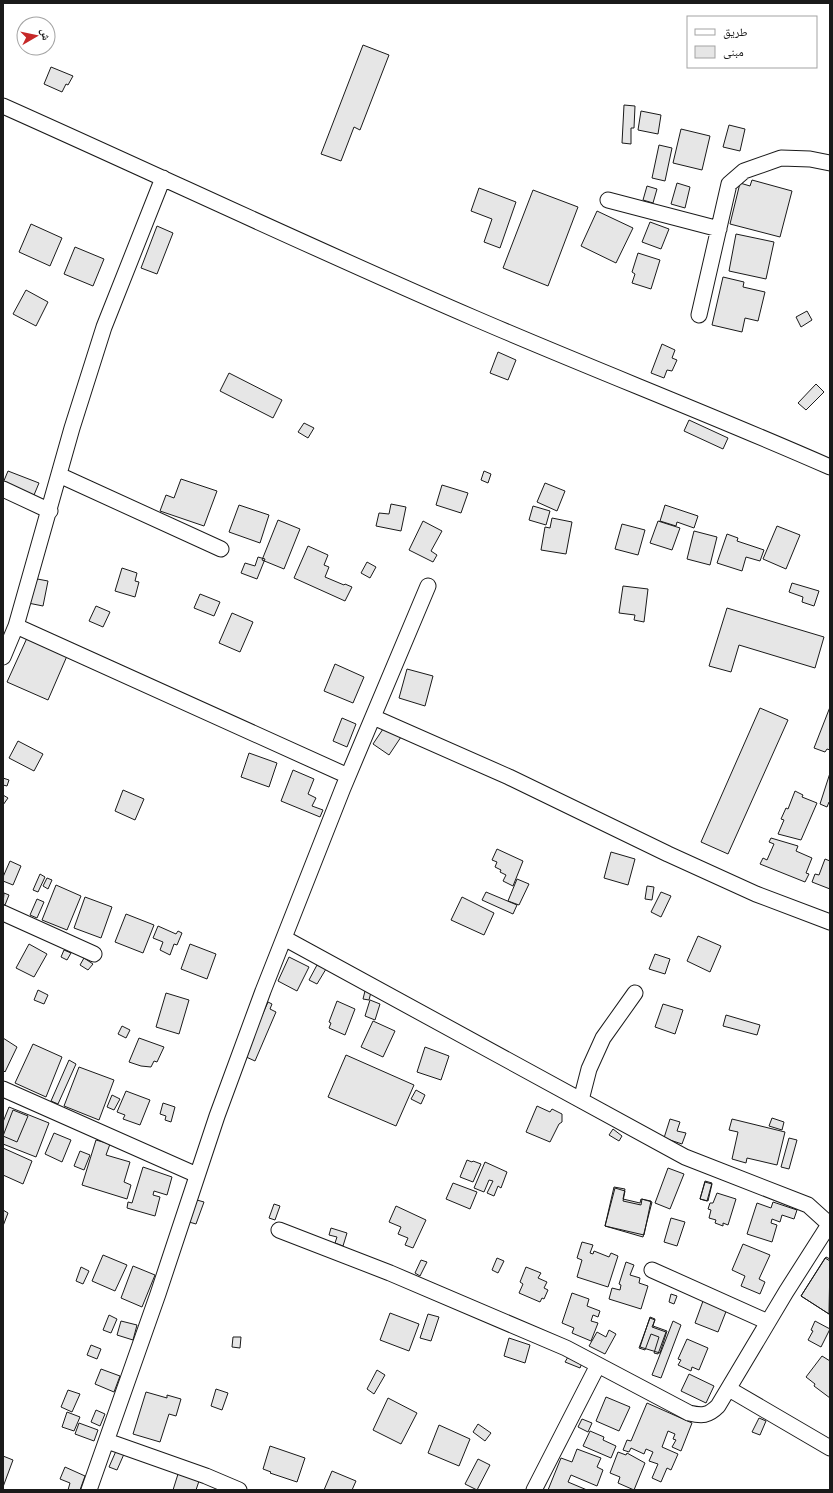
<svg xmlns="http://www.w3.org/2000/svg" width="833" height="1493" font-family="'Archivo Narrow','Noto Naskh Arabic',sans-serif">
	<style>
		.building { fill: #e6e6e6; stroke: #1a1a1a }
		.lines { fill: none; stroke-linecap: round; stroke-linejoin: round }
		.minor-casing { stroke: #1a1a1a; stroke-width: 17 }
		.minor { stroke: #fff; stroke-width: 15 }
	</style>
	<rect width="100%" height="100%" fill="#fff"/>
	<path class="building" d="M363,45L389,55L360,130L354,127L341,161L321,154Z
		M51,67L73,76L68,85L66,84L62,92L44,84Z
		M624,105L635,106L634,128H631V144L622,143Z
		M641,111L661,115L658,134L638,130Z
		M729,125L745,129L740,151L723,147Z
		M681,129L710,136L702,170L673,163Z
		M659,145L672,148L665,181L652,178Z
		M752,180L792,191L780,237L730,224L740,183L750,186Z
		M677,183L690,187L685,208L671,204Z
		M647,186L657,189L653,203L643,200Z
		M479,188L516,202L500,248L484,242L492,219L471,211Z
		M533,190L578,207L548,286L503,268Z
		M597,211L633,228L616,263L581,246Z
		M650,222L669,229L661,249L642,242Z
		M31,224L62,238L50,266L19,252Z
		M157,226L173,233L157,274L141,268Z
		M736,234L774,242L766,279L729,271Z
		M75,247L104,259L93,286L64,274Z
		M638,253L660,260L651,289L632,283L635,274L632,272Z
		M723,277L744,282L743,287L765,292L758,321L745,318L742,332L712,325Z
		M26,290L48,302L36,326L13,314Z
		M807,311L812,320L801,327L796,317Z
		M662,344L675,350L672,358L677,360L672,371L667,370L664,378L651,373Z
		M498,352L516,360L508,380L490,373Z
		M229,373L282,400L273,418L220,391Z
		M816,384L824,392L806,410L798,403Z
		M689,420L728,438L723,449L684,431Z
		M304,423L314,428L308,438L298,432Z
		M8,471L39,483L34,495L3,483Z
		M484,471L491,474L488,483L481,480Z
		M181,479L217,491L204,526L160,511L166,495L174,498Z
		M545,483L565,491L557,511L537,502Z
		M442,485L468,493L461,513L436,505Z
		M391,504L406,507L401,531L376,526L379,513L389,514Z
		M239,505L269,515L260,543L229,532Z
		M665,505L698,516L694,528L677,522L676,526L660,521Z
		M533,506L550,511L546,525L529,520Z
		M552,518L572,522L566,554L541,550L545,527L550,528Z
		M278,520L300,529L284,569L262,560Z
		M423,521L442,531L431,551L437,555L433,562L409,550Z
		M658,521L680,528L672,550L650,543Z
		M622,524L645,530L638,555L615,549Z
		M777,526L800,535L786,569L763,559Z
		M694,531L717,537L710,565L687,559Z
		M727,534L738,538L737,541L764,550L760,561L746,557L742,571L717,563Z
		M308,546L328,555L324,565L329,567L325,577L344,585L345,584L352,587L345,601L294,578Z
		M258,557L265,559L257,579L241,573L245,563L255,566Z
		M367,562L376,567L370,578L361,573Z
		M122,568L137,573L135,581L139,582L135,597L115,591Z
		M32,578L48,581L43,606L28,603Z
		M792,583L819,591L814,606L802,602L803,597L789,592Z
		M623,586L648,589L644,622L634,620L635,615L619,613Z
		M200,594L220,602L214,616L194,608Z
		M96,606L110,612L103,627L89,621Z
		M727,608L824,637L815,668L739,645L731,672L709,666Z
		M232,613L253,622L240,652L219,643Z
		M27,638L67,656L48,700L7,682Z
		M335,664L364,677L353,703L324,691Z
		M407,669L433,676L425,706L399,698Z
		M830,707V750L827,749L825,752L814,748Z
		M760,708L788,720L728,854L701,842Z
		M342,718L356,724L347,747L333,741Z
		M385,726L401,737L389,755L373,744Z
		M18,741L43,754L34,771L9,758Z
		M249,753L277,763L269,787L241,777Z
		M293,770L314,779L308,794L316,798L312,806L323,810L320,817L281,801Z
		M830,773V803L829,802L827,807L820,804Z
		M3,778L9,780L7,786L3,785Z
		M123,790L144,799L135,820L115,811Z
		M795,791L803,795L802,797L817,803L801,840L778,834L784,820L781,819L786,808L788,809Z
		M3,795L8,798L3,805Z
		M771,838L798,846L796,851L812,858L806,873L809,874L805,882L760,864L763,858L767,860L774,844L769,842Z
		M497,849L523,861L513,886L503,881L506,875L500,872L501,870L495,867L497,862L492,860Z
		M611,852L635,859L628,885L604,878Z
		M825,859L830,861V889L812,882L815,874L819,875Z
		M10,861L21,866L13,885L3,881V877Z
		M40,874L45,877L38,892L33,890Z
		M47,878L52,880L48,889L43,886Z
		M517,879L529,884L519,905L508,901Z
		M56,885L81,896L67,930L42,920Z
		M647,886L654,887L652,900L645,899Z
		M486,892L517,905L513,914L482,900Z
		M661,892L671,896L661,917L651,912Z
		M4,893L9,895L5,905L3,904Z
		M85,897L112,907L101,938L74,928Z
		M462,897L494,913L484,935L451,920Z
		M37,899L44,902L37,918L30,915Z
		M126,914L154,925L143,953L115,942Z
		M158,926L176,934L178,931L182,933L177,945L174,944L170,955L160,950L163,942L153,938Z
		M698,936L721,946L710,972L687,961Z
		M29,944L47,954L34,977L16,968Z
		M190,944L216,954L207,979L181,969Z
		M64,950L71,953L67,960L61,957Z
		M655,954L670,959L665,974L649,969Z
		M289,957L309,967L297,991L278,981Z
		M84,958L93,964L88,970L80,965Z
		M317,965L326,969L317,984L309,980Z
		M38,990L48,995L44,1004L34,1000Z
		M365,991L371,992L369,1000L363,999Z
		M166,993L189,1000L179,1034L156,1027Z
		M370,1000L380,1004L375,1020L365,1016Z
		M337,1001L355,1009L345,1035L329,1028L331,1023L329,1022Z
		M268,1002L272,1004L270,1009L276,1012L255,1061L244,1056Z
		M663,1004L683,1010L675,1034L655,1027Z
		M726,1015L760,1025L757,1035L723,1026Z
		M373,1021L395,1031L383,1057L361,1047Z
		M122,1026L130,1030L126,1038L118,1034Z
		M3,1038L17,1047L5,1072L3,1070Z
		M139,1038L164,1047L157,1062L154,1061L151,1067L141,1066L129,1062Z
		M33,1044L62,1057L46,1097L15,1083Z
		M425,1047L449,1056L441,1080L417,1072Z
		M346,1055L414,1085L396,1126L328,1097Z
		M69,1060L76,1064L58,1104L51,1101Z
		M79,1067L114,1080L99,1120L64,1106Z
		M416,1090L425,1095L421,1104L411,1099Z
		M126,1091L150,1100L140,1125L123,1119L125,1115L117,1112Z
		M112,1095L120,1099L114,1110L107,1107Z
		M163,1103L175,1107L171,1122L165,1120L166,1116L160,1114Z
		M537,1106L550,1112L552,1109L562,1114V1122L559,1124L550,1142L526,1132Z
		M9,1107L49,1123L36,1157L3,1144V1122Z
		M13,1110L28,1116L17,1142L3,1136Z
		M772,1118L784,1122L782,1130L769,1126Z
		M670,1119L680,1122L677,1131L686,1133L682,1144L664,1138Z
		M732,1119L785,1132L777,1165L747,1158L746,1163L732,1159L738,1132L729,1130Z
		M613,1129L622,1136L619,1141L609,1135Z
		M54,1133L71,1140L62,1162L45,1154Z
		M789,1138L797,1140L789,1169L781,1167Z
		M96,1140L110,1144L106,1155L130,1162L124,1182L131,1185L127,1199L82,1185Z
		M3,1148L32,1161L23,1184L3,1175Z
		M80,1151L90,1155L84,1170L74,1166Z
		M467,1160L472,1162L473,1161L481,1164L473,1182L460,1177Z
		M485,1162L507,1172L501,1188L498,1186L494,1196L487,1193L493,1181L489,1180L484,1192L474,1188Z
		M143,1167L172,1177L167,1195L154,1191L153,1195L160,1197L155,1216L127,1208L128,1202L132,1203Z
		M668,1168L684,1174L670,1209L655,1203Z
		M705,1181L712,1183L707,1201L700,1199Z
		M705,1182L712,1184L708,1201L700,1199Z
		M453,1183L477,1192L470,1209L446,1199Z
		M614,1187L625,1189L623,1199L640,1203L641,1199L651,1201L644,1235L605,1226Z
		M615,1188L625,1191L623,1201L641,1205L642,1199L652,1202L643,1237L605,1226Z
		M717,1193L736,1199L728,1225L723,1223V1226L715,1223L716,1220L709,1218L711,1210L708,1209L710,1203H713Z
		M197,1200L204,1202L196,1224L189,1222Z
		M773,1202L797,1210L794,1219L782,1215L780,1222L772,1219L771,1223L777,1225L772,1242L747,1234L757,1203L771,1208Z
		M274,1204L280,1206L275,1220L269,1218Z
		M396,1206L426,1220L413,1248L405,1245L408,1238L398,1234L401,1227L389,1222Z
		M3,1210L8,1213L3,1226Z
		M671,1218L685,1222L677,1246L664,1242Z
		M331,1228L347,1233L343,1246L335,1243L337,1237L329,1235Z
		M582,1242L593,1245L590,1253L593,1254L594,1251L609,1257L611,1253L618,1256L608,1287L577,1277L582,1260L577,1258Z
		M743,1244L770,1255L759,1279L765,1282L760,1294L741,1286L745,1276L732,1270Z
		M103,1255L127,1265L115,1291L92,1281Z
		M826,1257L830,1259V1311L829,1314L801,1296Z
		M497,1258L504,1261L498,1273L492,1270Z
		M825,1258L830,1261L829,1314L801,1296Z
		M421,1260L427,1262L420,1276L415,1273Z
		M626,1262L634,1265L630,1275L640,1278L639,1283L648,1286L641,1309L609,1299L612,1288L620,1290L621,1285L619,1284Z
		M133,1266L155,1275L142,1307L121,1298Z
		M81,1267L89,1271L83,1284L76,1281Z
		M526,1267L541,1273L538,1278L547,1282L544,1288L548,1290L544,1299L542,1298L540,1302L519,1293L523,1284L520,1282Z
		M572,1293L589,1299L587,1306L600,1311L598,1317L593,1315L591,1321L598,1323L591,1341L572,1333L574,1328L562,1323Z
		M671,1294L677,1296L674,1304L669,1302Z
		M703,1301L727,1309L718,1332L695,1323Z
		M390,1313L419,1324L409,1351L380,1340Z
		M428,1314L439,1317L431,1341L420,1338Z
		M109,1315L117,1319L111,1333L103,1330Z
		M650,1317L655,1319L653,1326L667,1331L660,1353L640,1347Z
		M650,1318L655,1320L652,1327L666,1332L658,1354L654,1353L659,1337L651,1334L645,1350L639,1348Z
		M121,1321L137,1325L133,1340L117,1335Z
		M673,1321L681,1325L661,1378L652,1375Z
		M815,1321L830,1329L821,1347L808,1340L813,1331L811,1330Z
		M609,1330L616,1334L605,1354L589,1346L597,1332L606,1337Z
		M233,1337H241L240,1348L232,1347Z
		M509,1338L530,1345L525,1363L504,1356Z
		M687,1339L708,1348L699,1370L692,1367L691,1371L678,1365L681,1360L678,1359Z
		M91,1345L101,1349L97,1359L87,1355Z
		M822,1356L830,1361V1398L814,1386L815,1384L806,1377Z
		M568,1357L582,1363L580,1368L565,1362Z
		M101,1369L120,1376L114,1392L95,1384Z
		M377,1370L385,1375L374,1394L367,1389Z
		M689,1374L714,1386L706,1403L681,1391Z
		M216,1389L228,1393L222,1410L211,1406Z
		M68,1390L80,1394L72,1412L61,1407Z
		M146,1392L167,1398V1395L181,1399L176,1416L169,1414L160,1442L133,1434Z
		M606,1397L630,1407L619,1431L596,1421Z
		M388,1398L417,1413L401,1444L373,1430Z
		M647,1403L692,1423L681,1451L672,1447L676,1440L673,1439L675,1434L668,1431L662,1447L678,1454L671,1470L667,1468L661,1482L652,1478L658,1464L649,1461L653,1452L646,1449L644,1454L631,1448L629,1452L623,1450L627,1440L631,1441Z
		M96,1410L105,1414L100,1426L91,1422Z
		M67,1412L80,1417L74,1431L62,1427Z
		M759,1418L766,1421L760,1435L752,1432Z
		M582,1419L592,1423L588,1432L578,1427Z
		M79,1423L98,1430L94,1441L75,1434Z
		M478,1424L491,1433L485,1441L473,1432Z
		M439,1425L470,1439L459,1466L428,1453Z
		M590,1431L604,1437L603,1440L616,1446L611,1458L583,1446Z
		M270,1446L305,1458L297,1482L270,1473L271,1472L263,1469Z
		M577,1449L601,1458L597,1467L603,1470L597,1486L571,1475L568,1482L587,1490H548L561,1458L572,1462Z
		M116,1451L124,1454L117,1470L109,1467Z
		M618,1452L626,1455L627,1453L645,1463L634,1490L618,1483L620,1477L610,1473Z
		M3,1456L13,1460L3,1487Z
		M478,1459L490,1465L477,1490L465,1484Z
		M65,1467L85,1476L80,1490H68L70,1483L60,1479Z
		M332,1471L356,1481L352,1490H324Z
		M178,1474L199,1481L196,1490H173Z"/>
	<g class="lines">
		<defs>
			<path id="minor" d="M3,106C160,176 316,250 474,318C592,369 712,415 830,467
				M608,200L719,229
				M699,315L729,184L744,171L781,158L810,159L830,163
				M59,475L221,549
				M3,489L50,511
				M16,626L348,776
				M3,657L16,626L72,428L104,327L163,178
				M373,717L509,777L668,854L756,894L830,922
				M3,913L94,954
				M284,938L685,1157L808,1205L830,1225
				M3,1089L197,1175
				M581,1100L589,1069L603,1038L635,993
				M279,1230L390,1273L566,1348L689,1413C702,1416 708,1416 718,1406L786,1292L830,1223
				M652,1270L768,1322
				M729,1389L830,1448
				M107,1441L206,1476L239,1490
				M89,1490L158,1294L217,1116L263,991L343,788L428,586
				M534,1490L598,1365"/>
		</defs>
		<use href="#minor" class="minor-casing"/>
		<use href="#minor" class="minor"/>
	</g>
	<rect width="833" height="1493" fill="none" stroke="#1a1a1a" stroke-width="8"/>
	<rect x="687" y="16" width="130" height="52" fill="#ffffff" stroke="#a3a3a3"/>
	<rect x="695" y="29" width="20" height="6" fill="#ffffff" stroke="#a3a3a3"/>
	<text x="723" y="36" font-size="12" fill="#1a1a1a">طريق</text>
	<rect x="695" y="46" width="20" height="12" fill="#e6e6e6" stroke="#a3a3a3"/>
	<text x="723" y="56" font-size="12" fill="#1a1a1a">مبنى</text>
	<g transform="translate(36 36) rotate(81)"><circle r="19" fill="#ffffff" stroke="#a3a3a3"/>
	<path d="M0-3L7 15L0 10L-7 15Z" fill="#c62828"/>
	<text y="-6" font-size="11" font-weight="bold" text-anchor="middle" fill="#1a1a1a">ش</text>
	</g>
</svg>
